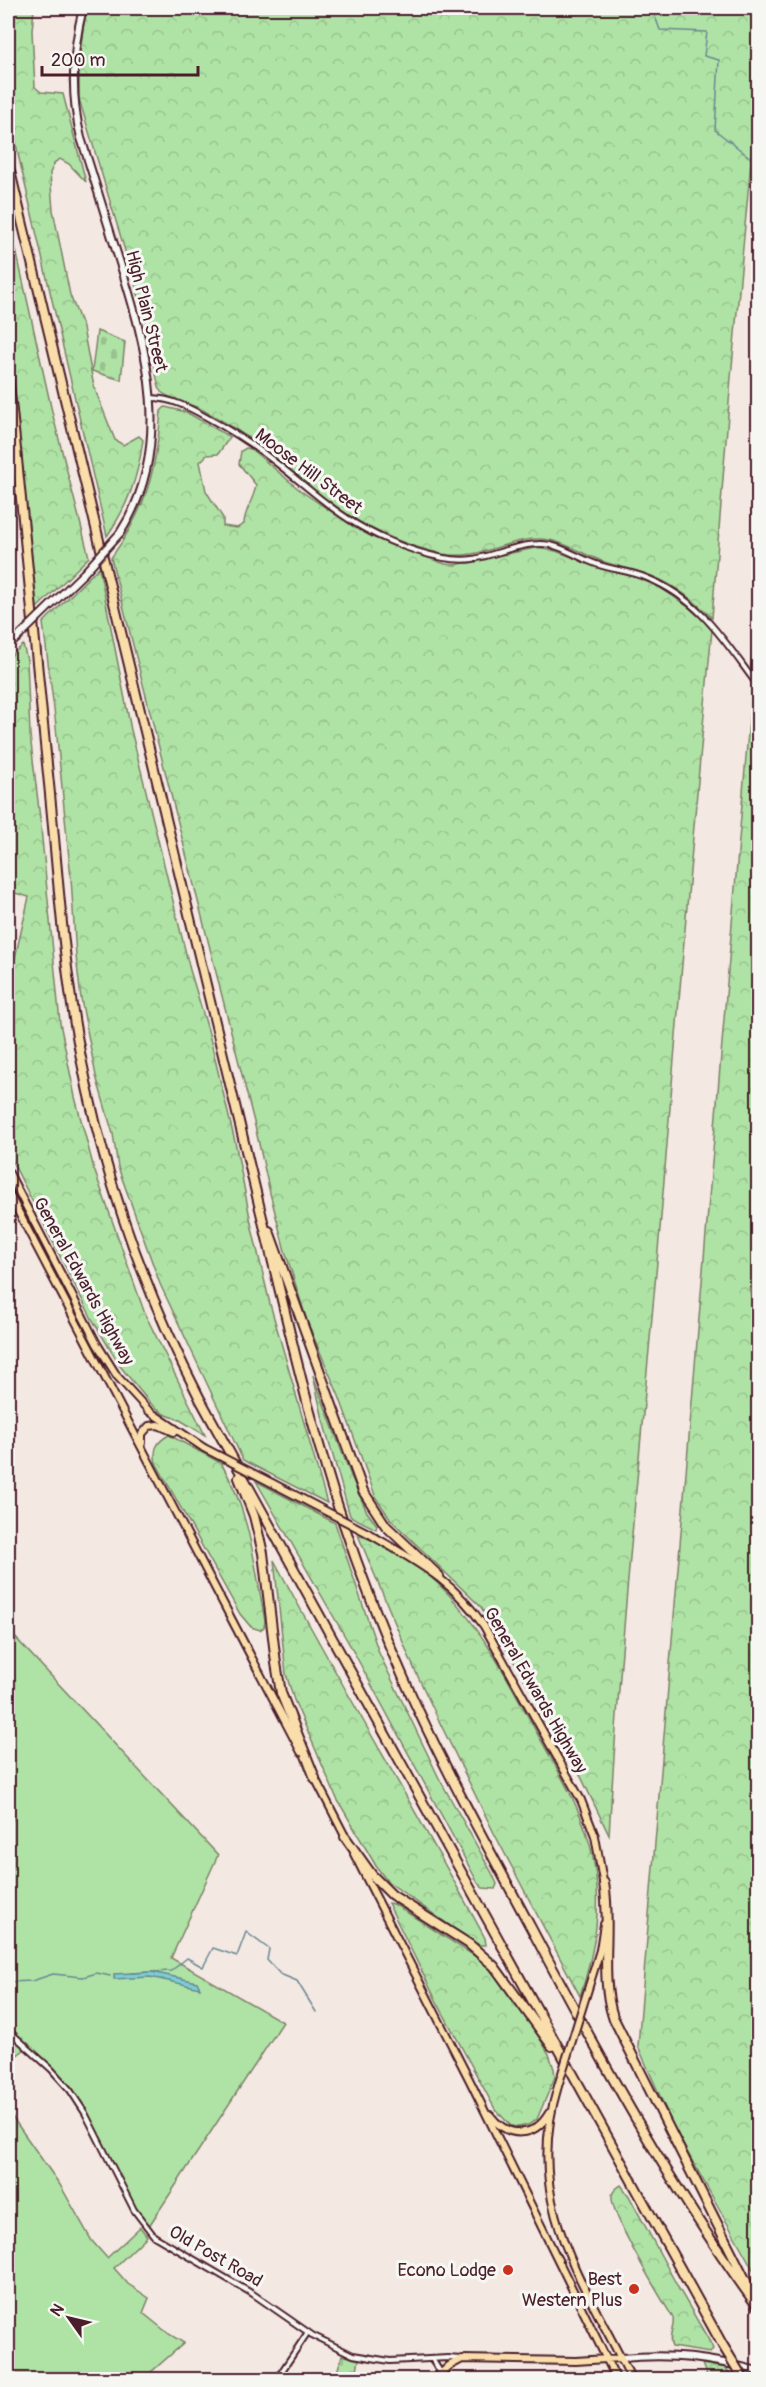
<svg xmlns="http://www.w3.org/2000/svg" width="766" height="2387" font-family="Pangolin,sans-serif">
	<style>
		.grass { fill: #afe3a5; stroke: #7c8168; stroke-width: 1.5 }
		.forest { fill: url(#forest-crowns); stroke: #7c8168; stroke-width: 1.5 }
		.cemetery { fill: url(#cemetery-stones); stroke: #7c8168; stroke-width: 1.5 }
		.water { fill: url(#water-ripples); stroke: #698890; stroke-width: 1.5 }
		.lines { fill: none; stroke-linecap: round; stroke-linejoin: round }
		.stream { stroke: #698890; stroke-width: 1.5 }
		.street-casing { stroke: #4a1f2b; stroke-width: 8 }
		.secondary-casing { stroke: #4a1f2b; stroke-width: 10 }
		.primary-casing { stroke: #4a1f2b; stroke-width: 10 }
		.highway-casing { stroke: #4a1f2b; stroke-width: 12 }
		.street { stroke: #f6f6f2; stroke-width: 4 }
		.secondary { stroke: #f6f6f2; stroke-width: 6 }
		.primary { stroke: #f9deab; stroke-width: 6 }
		.highway { stroke: #f9deab; stroke-width: 8 }
		.secondary-bridge-casing { stroke: #4a1f2b; stroke-width: 10; stroke-linecap: butt }
		.primary-bridge-casing { stroke: #4a1f2b; stroke-width: 10; stroke-linecap: butt }
		.highway-bridge-casing { stroke: #4a1f2b; stroke-width: 12; stroke-linecap: butt }
		.secondary-bridge { stroke: #f6f6f2; stroke-width: 6 }
		.primary-bridge { stroke: #f9deab; stroke-width: 6 }
		.highway-bridge { stroke: #f9deab; stroke-width: 8 }
		.poi-dot { fill: #c8321e; stroke: #f6f6f2; stroke-width: 2 }
		.labels { text-anchor: middle; stroke-width: 6; stroke-linejoin: round; paint-order: stroke }
		.street-label { font-size: 18px; fill: #4a1f2b; stroke: #f6f6f2 }
		.poi-label { font-size: 18px; fill: #4a1f2b; stroke: #f6f6f2; text-anchor: end }
	</style>
	<defs>
		<pattern id="forest-crowns" width="20" height="18" patternUnits="userSpaceOnUse" patternTransform="scale(1.5)"><rect width="20" height="18" fill="#afe3a5"/><path d="M2 6a3 3 0 1 1 6 0M12 15a3 3 0 1 1 6 0" fill="none" stroke="#98c28e"/></pattern>
		<pattern id="cemetery-stones" width="16" height="16" patternUnits="userSpaceOnUse" patternTransform="scale(1.5)"><rect width="16" height="16" fill="#afe3a5"/><path d="M2 7V4a2 2 0 0 1 4 0v3zM10 15v-3a2 2 0 0 1 4 0v3z" fill="#98c28e"/></pattern>
		<pattern id="water-ripples" width="26" height="14" patternUnits="userSpaceOnUse" patternTransform="scale(1.5)"><rect width="26" height="14" fill="#7dced4"/><path d="M2 4q2-2 4 0t4 0M15 11q2-2 4 0t4 0" fill="none" stroke="#6eb0b6"/></pattern>
	</defs>
	<rect width="100%" height="100%" fill="#f4e8e3"/>
	<filter id="ink" filterUnits="userSpaceOnUse"><feTurbulence type="fractalNoise" baseFrequency=".0167" numOctaves="2"/><feDisplacementMap in="SourceGraphic" scale="12" xChannelSelector="R" yChannelSelector="G"/><feConvolveMatrix kernelMatrix="1 2 1 2 8 2 1 2 1" color-interpolation-filters="sRGB"/></filter>
	<g filter="url(#ink)">
		<path class="grass" d="M8,1623L13,1635L218,1855L171,1958L283,2022L147,2229L120,2184L85,2113L70,2090L28,2047L8,2062V1830L13,1819L8,1817Z
			M8,2111L60,2185L92,2241L107,2258L140,2227L147,2236L114,2268L128,2284L149,2298L143,2313L169,2334L184,2343L143,2379H8Z"/>
		<path class="forest" d="M8,8H34L32,31L35,87L41,92L63,94L86,182L69,164L60,159L55,162L50,173L53,210L70,295L83,328L94,387L115,440L123,445L139,436L143,440C138,477 128,506 107,536L18,154L8,99Z
			M87,8H758V85L731,377L712,618C692,598 668,580 640,572C626,567 611,566 597,559C579,552 561,540 541,539C508,538 479,561 443,554C402,545 361,526 328,501C300,480 276,455 246,436C231,426 215,416 199,408C188,403 171,400 161,392C158,390 147,328 145,317L79,99C79,67 80,39 87,8Z
			M8,214L53,416L89,557L37,608L8,328Z
			M165,407L186,412L230,437L218,454L207,455L200,462L206,491L223,518V526L237,528L244,524C244,511 254,499 256,485L239,464L241,451L246,448L251,449L301,491L354,527L374,538L445,564L455,565L535,548L556,551L602,569L632,576L658,586L694,611L712,630C693,826 677,1021 661,1217C643,1423 621,1629 609,1835L573,1760L481,1607L392,1521L376,1498L339,1396L308,1324L285,1251L270,1193L255,1126L111,558C147,508 156,471 161,411Z
			M99,567L131,730L190,970L208,1030L236,1146L252,1228L270,1304L327,1503L243,1460L160,1284L118,1167L113,1134L96,1076L81,999L76,956L71,878L55,717L43,623Z
			M758,590V676L751,667Z
			M23,645L27,660L30,735L40,818L60,1023L75,1097L94,1169L145,1314L205,1435L180,1420L164,1414L150,1403L120,1366L92,1319L8,1153V956L15,958L29,897L8,891V806L12,804L14,723L8,717V658Z
			M752,685L758,693V1275L749,1289L754,1299L758,1302V1361L757,1364L758,1365V2278L675,2130L638,2046Z
			M313,1375L351,1476L367,1512L377,1525L376,1529L350,1516L324,1424Z
			M169,1435L221,1463C250,1511 255,1567 265,1621L264,1627L260,1630L251,1627L240,1614L156,1463C153,1450 156,1442 169,1435Z
			M256,1481L335,1523L379,1653L439,1778L492,1873L497,1884L495,1889L483,1888L478,1883L351,1647Z
			M358,1535C453,1566 494,1654 538,1735C560,1774 585,1814 593,1858C603,1906 595,1951 580,1996L494,1833L440,1723L413,1666Z
			M274,1560C342,1688 417,1811 485,1938L486,1945H480L473,1942L387,1881L376,1866L337,1799L294,1700L286,1674Z
			M388,1903L394,1904L484,1962L497,1976L533,2027L549,2054L554,2069L555,2077L537,2119L528,2125L519,2127L511,2126L495,2109L436,2000Z
			M621,2185L629,2196L679,2289L710,2342L713,2349L710,2353L672,2347C667,2337 675,2328 673,2318C661,2298 609,2214 612,2195C613,2190 617,2188 621,2185Z
			M702,2364L726,2368L733,2379H708Z"/>
		<path class="cemetery" d="M97,331L125,342L121,380L92,371Z
			M342,2355L359,2360L355,2379H335Z"/>
		<path class="water" d="M152,1972L197,1982L200,1988L150,1977L114,1979V1974Z"/>
		<g class="lines">
			<path class="stream" d="M652,8L660,30L707,32L704,56L719,60L715,130L752,159H758
				M131,1973L171,1971L187,1958L203,1967L213,1948L237,1956L246,1932L269,1949L267,1960L280,1974L297,1981L316,2012
				M8,1982L32,1981L53,1974L83,1977L97,1973L110,1976"/>
			<defs>
				<path id="street" d="M151,398C171,398 190,408 206,417C230,430 254,445 275,462C305,485 332,511 365,529C392,544 443,564 473,559C495,555 517,544 539,544C560,543 579,559 599,565C614,570 631,571 647,578C700,599 725,642 758,686
					M8,2030L51,2069L70,2090L85,2113L134,2210L154,2236L253,2294L312,2335L353,2355L390,2361L448,2358L461,2359
					M432,2359L441,2373
					M276,2380L308,2332"/>
				<path id="secondary" d="M83,8C72,52 70,94 81,138C94,178 106,219 119,260C147,349 175,448 120,533
					M52,604L84,573
					M621,2358C672,2353 709,2358 758,2371"/>
				<path id="primary" d="M8,1171L97,1344L117,1376L149,1411L204,1448
					M8,1192L301,1752
					M142,1443V1434L149,1426L158,1425L174,1432
					M272,1483L314,1505
					M368,1533C416,1562 451,1578 484,1626L581,1800L595,1836L604,1887
					M313,1774L347,1840
					M354,1854L470,2081L617,2380
					M589,1986L600,1950L604,1924
					M558,2086C522,2203 583,2280 632,2380
					M490,2115C507,2138 534,2139 549,2113
					M434,2380L449,2366L462,2359L576,2361L621,2358"/>
				<path id="highway" d="M8,163L295,1354C322,1466 357,1574 404,1679C441,1763 487,1845 530,1926C600,2058 670,2187 758,2307
					M8,374C23,510 35,647 49,784C57,864 62,945 75,1025C97,1156 139,1281 200,1399L722,2344
					M269,1231L363,1491L386,1526L439,1576
					M239,1478L254,1516L263,1553L276,1663L281,1693L315,1778
					M345,1837L372,1875L392,1895L469,1944L494,1966L552,2046
					M604,1883C612,1928 599,1973 613,2017L750,2289"/>
			</defs>
			<use href="#street" class="street-casing"/>
			<use href="#secondary" class="secondary-casing"/>
			<use href="#primary" class="primary-casing"/>
			<use href="#highway" class="highway-casing"/>
			<use href="#street" class="street"/>
			<use href="#secondary" class="secondary"/>
			<use href="#primary" class="primary"/>
			<use href="#highway" class="highway"/>
			<defs>
				<path id="secondary-bridge" d="M84,573L120,533
					M13,642L52,604"/>
				<path id="primary-bridge" d="M204,1448L272,1483
					M314,1505L368,1533
					M558,2086L589,1986"/>
				<path id="highway-bridge" d="M722,2344L744,2380"/>
			</defs>
			<use href="#secondary-bridge" class="secondary-bridge-casing"/>
			<use href="#primary-bridge" class="primary-bridge-casing"/>
			<use href="#highway-bridge" class="highway-bridge-casing"/>
			<use href="#secondary-bridge" class="secondary-bridge"/>
			<use href="#primary-bridge" class="primary-bridge"/>
			<use href="#highway-bridge" class="highway-bridge"/>
		</g>
	</g>
	<g class="poi-dot">
		<circle cx="508" cy="2270" r="6"/>
		<circle cx="634" cy="2289" r="6"/>
	</g>
	<g class="labels">
		<g class="street-label">
			<text transform="translate(147 311) rotate(76)" y="6">High Plain Street</text>
			<text transform="translate(309 471) rotate(37)" y="6">Moose Hill Street</text>
			<text transform="translate(84 1281) rotate(61)" y="6">General Edwards Highway</text>
			<text transform="translate(536 1690) rotate(60)" y="6">General Edwards Highway</text>
			<text transform="translate(216 2256) rotate(30)" y="6">Old Post Road</text>
		</g>
		<g class="poi-label">
			<text x="496" y="2276">Econo Lodge</text>
			<text x="622" y="2285">Best<tspan x="622" dy="21">Western Plus</tspan></text>
		</g>
	</g>
	<rect width="766" height="2387" fill="none" stroke="#f6f6f2" stroke-width="30"/>
	<rect x="15" y="15" width="736" height="2357" fill="none" stroke="#4a1f2b" stroke-width="2" filter="url(#ink)"/>
	<g transform="translate(69 2318) rotate(304)" stroke="#f6f6f2" stroke-width="4.5" paint-order="stroke">
	<path d="M0-4.5L10 22L0 15L-10 22Z" fill="#4a1f2b"/>
	<text y="-9" font-size="16" font-weight="bold" text-anchor="middle" fill="#4a1f2b">N</text>
	</g>
	<path d="M42 66v9h156v-9" fill="none" stroke="#4a1f2b" stroke-width="3"/>
	<text x="51" y="66" font-size="18" fill="#4a1f2b" stroke="#f6f6f2" stroke-width="4.5" paint-order="stroke">200 m</text>
</svg>
